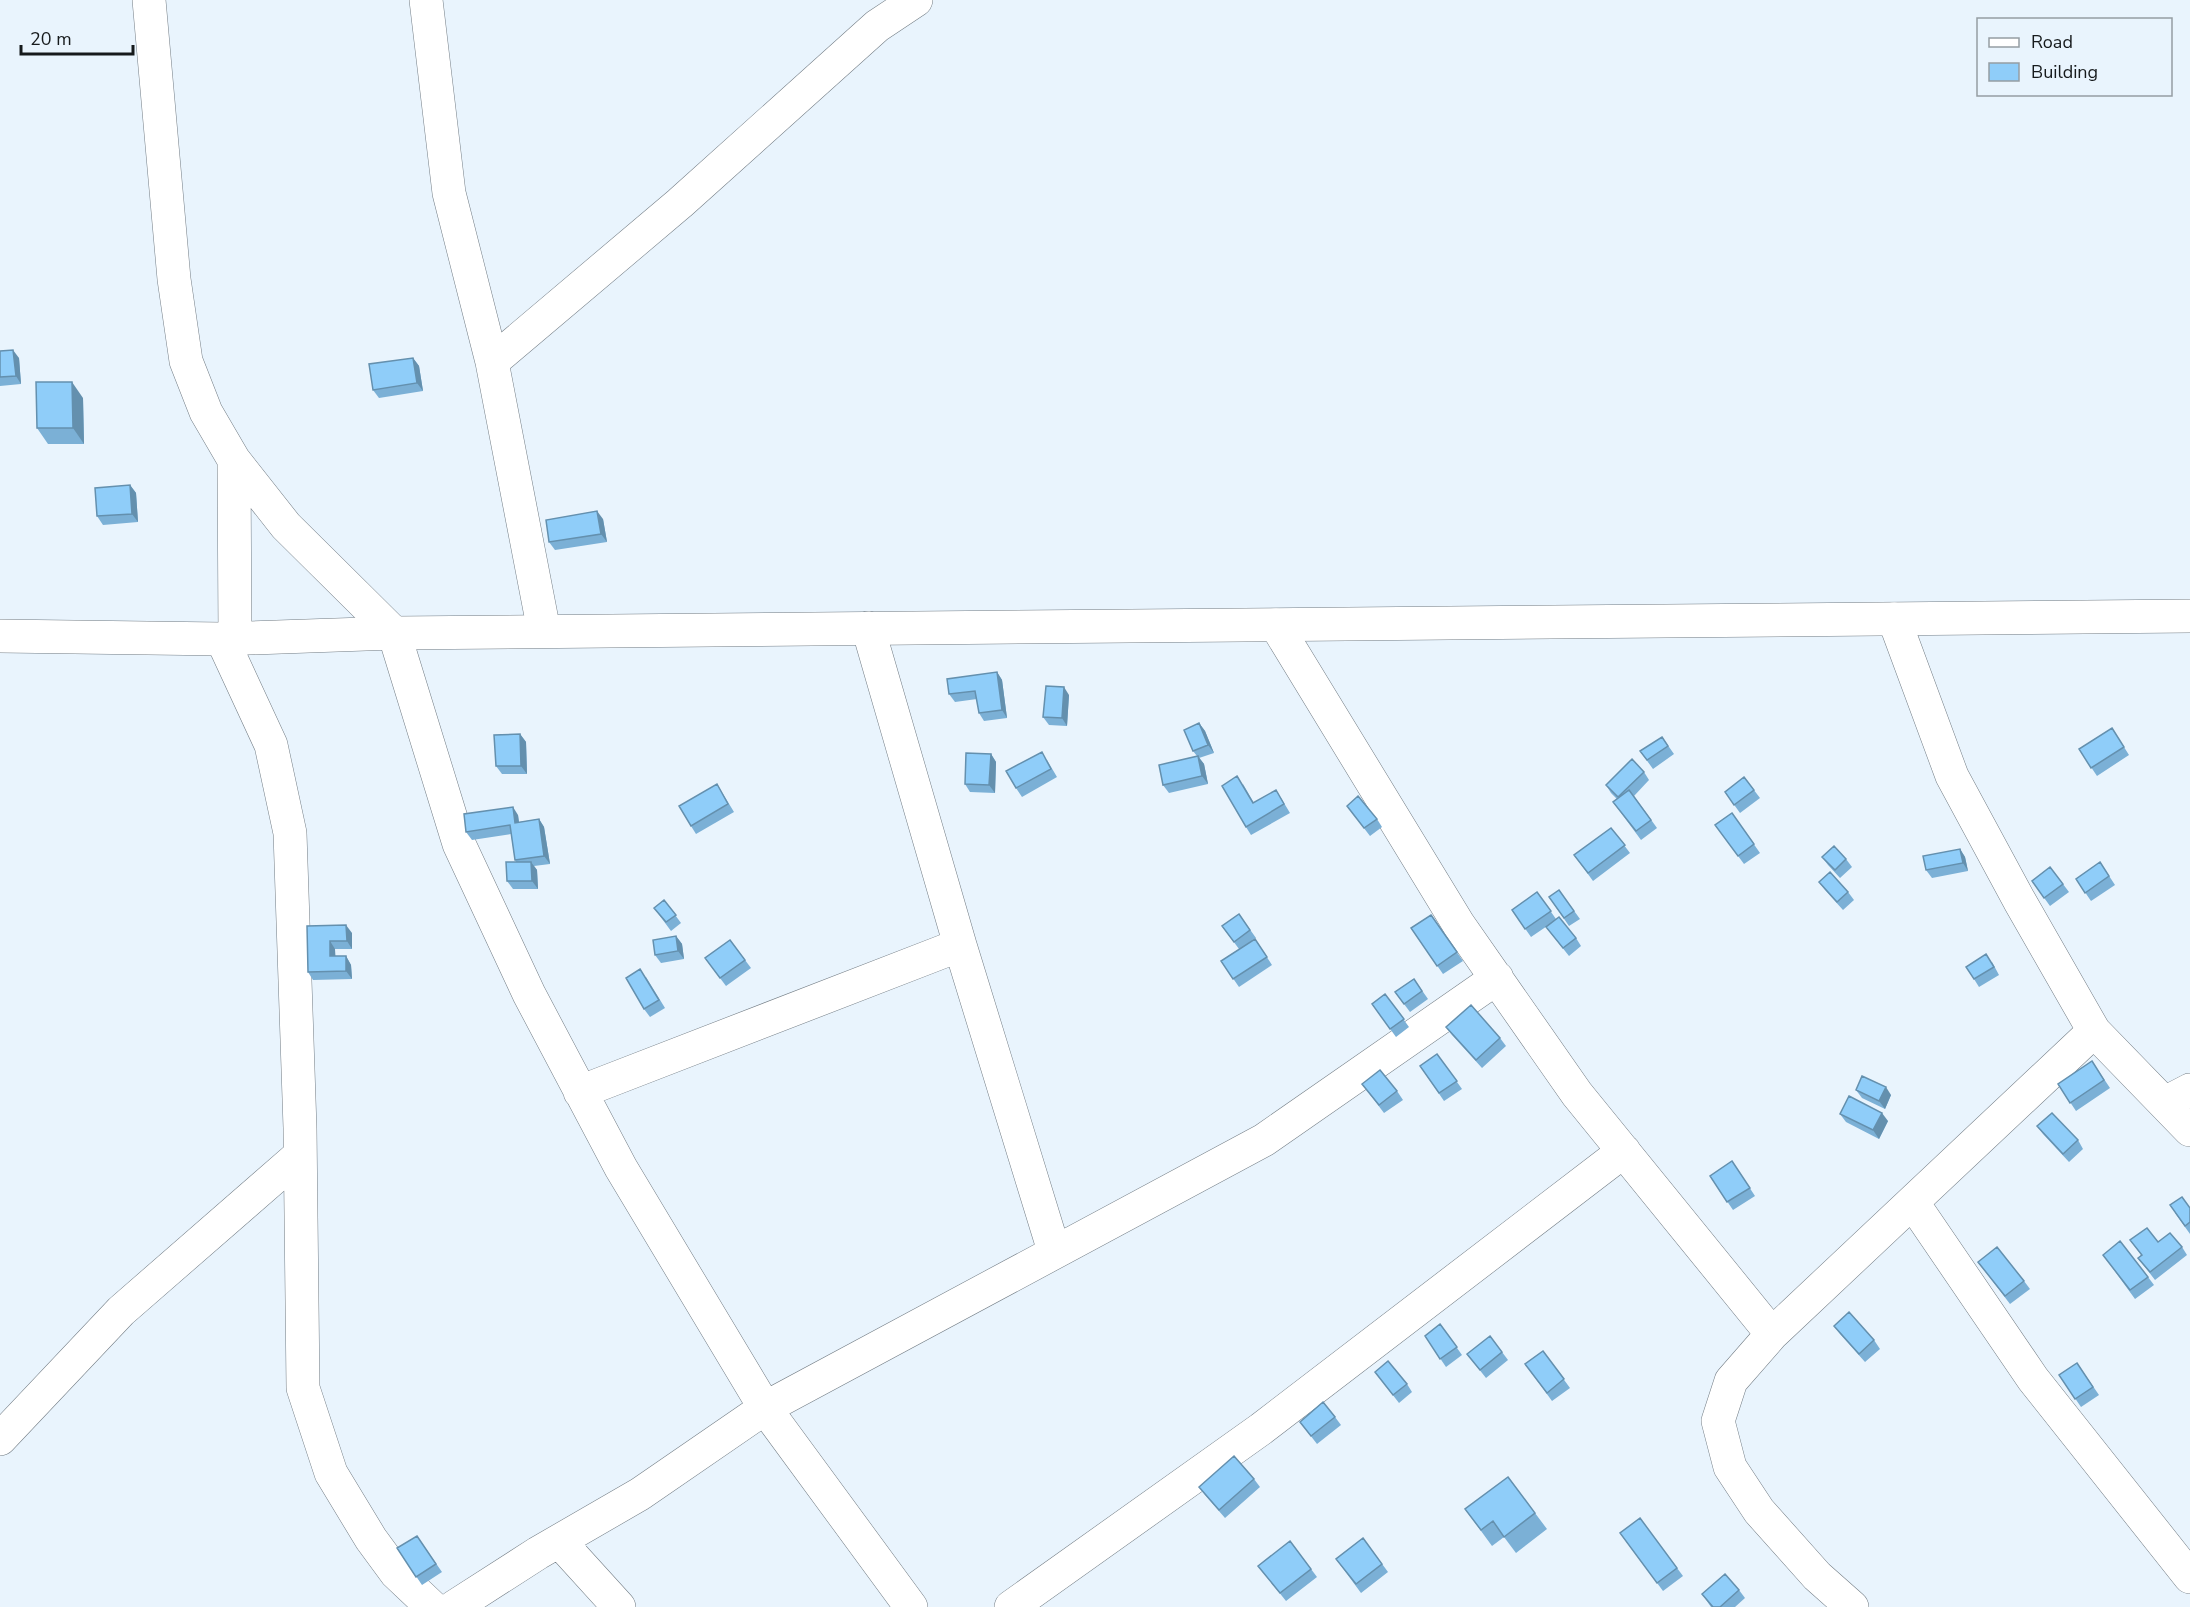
<svg xmlns="http://www.w3.org/2000/svg" width="2190" height="1607" font-family="'Nunito Sans',sans-serif">
	<style>
		.lines { fill: none; stroke-linecap: round; stroke-linejoin: round }
		.street-casing { stroke: #737d85; stroke-width: 34 }
		.secondary-casing { stroke: #737d85; stroke-width: 34 }
		.street { stroke: #fff; stroke-width: 33 }
		.secondary { stroke: #fff; stroke-width: 33 }
		.wall { fill: #7bb0d6 }
		.shaded-wall { fill: #6490ae }
		.building { fill: #8fcdf9; stroke: #6490ae; stroke-width: 1.5 }
	</style>
	<rect width="100%" height="100%" fill="#e9f4fd"/>
	<g class="lines">
		<defs>
			<path id="street" d="M149,0L174,279L186,361L206,412L234,460L286,526L394,633L459,844L529,994L621,1168L765,1408L911,1607
				M426,0L449,193L492,362L544,631
				M492,362L680,203L877,26L916,0
				M234,460L235,639
				M1894,619L1952,776L2019,900L2094,1031L2190,1130
				M1276,625L1459,925L1577,1094L1772,1334
				M868,628L960,945L1054,1251
				M222,639L271,745L290,833L300,1128L303,1388L331,1473L371,1539L396,1573L432,1607
				M580,1092L960,945
				M2165,1103L2190,1090
				M1913,1203L2033,1379L2190,1577
				M0,1439L121,1311L300,1155
				M559,1541L619,1607
				M454,1607L538,1553L640,1494L765,1408L1264,1140L1497,978
				M1011,1607L1261,1429L1624,1151
				M1852,1607L1817,1576L1759,1511L1730,1467L1718,1421L1731,1381L1772,1334L2094,1031"/>
			<path id="secondary" d="M0,636L222,639L394,633L2190,616"/>
		</defs>
		<use href="#street" class="street-casing"/>
		<use href="#secondary" class="secondary-casing"/>
		<use href="#street" class="street"/>
		<use href="#secondary" class="secondary"/>
	</g>
	<path class="wall" d="M0,351L19,358L21,384L0,386Z
		M413,358L419,366L423,391L379,398L373,390Z
		M83,398L84,444H48L37,428Z
		M130,485L136,493L138,522L103,525L97,516Z
		M603,519L607,542L555,550L549,542Z
		M997,672L1002,680L1007,718L984,721L979,713L977,699L955,702L949,694Z
		M1069,695L1067,726L1049,725L1043,717Z
		M1199,723L1205,731L1214,753L1199,758L1204,764L1208,784L1169,793L1163,785L1197,756L1193,751Z
		M2112,728L2129,755L2097,776L2079,749Z
		M520,734L526,742L527,774H502L496,766Z
		M1662,737L1674,754L1653,769L1640,751Z
		M991,754L996,762L995,793L970,792L965,784Z
		M1047,760L1057,777L1022,797L1016,788Z
		M1644,772L1649,780L1634,796L1657,828L1641,840L1613,802L1617,799L1611,793L1606,785Z
		M1744,777L1760,798L1740,813L1725,792Z
		M717,784L734,812L696,834L691,826Z
		M1243,784L1254,803L1281,798L1290,813L1251,835L1246,827Z
		M1347,806L1377,819L1382,827L1370,836Z
		M1732,813L1760,853L1744,864L1715,825Z
		M518,815L519,822L539,819L544,827L550,864L534,866L537,870L538,889H513L507,881L516,862L515,860L511,834L472,840L466,832Z
		M1611,828L1630,853L1593,881L1574,855Z
		M1960,849L1965,857L1968,871L1932,878L1926,870Z
		M1822,857L1846,859L1852,867L1840,878L1828,865Z
		M2100,862L2115,885L2091,901L2076,879Z
		M2050,867L2069,892L2050,906L2032,881Z
		M1819,882L1848,892L1854,900L1843,910L1825,890Z
		M1559,890L1580,919L1569,926L1549,897Z
		M1537,892L1556,919L1576,938L1581,946L1569,956L1546,927L1553,922L1531,937L1512,910Z
		M664,900L681,923L671,931L654,908Z
		M1239,914L1256,938L1252,940L1255,939L1272,965L1239,987L1221,961L1239,949L1222,926Z
		M1431,915L1463,961L1443,974L1411,928Z
		M307,926L352,933V949H335V956H346L351,965L352,979L313,980L308,972Z
		M676,936L682,944L684,959L661,963L655,955Z
		M730,940L751,968L726,986L705,958Z
		M1992,962L1999,975L1979,987L1974,979Z
		M646,977L665,1008L650,1017L644,1009Z
		M1414,979L1428,999L1410,1012L1395,992Z
		M1385,994L1409,1027L1396,1037L1372,1004Z
		M1446,1027L1500,1038L1506,1046L1482,1068L1452,1035Z
		M1437,1054L1462,1089L1444,1101L1420,1066Z
		M2092,1061L2110,1088L2076,1111L2058,1084Z
		M1362,1084L1397,1091L1403,1100L1384,1113Z
		M1856,1090L1891,1095L1885,1109L1862,1098Z
		M1840,1114L1888,1121L1879,1139L1846,1122Z
		M2037,1126L2078,1140L2083,1149L2069,1162L2043,1134Z
		M1732,1161L1755,1196L1733,1210L1710,1176Z
		M2190,1208V1234L2175,1213Z
		M2130,1240L2158,1242L2182,1247L2187,1255L2155,1280L2138,1258L2141,1255Z
		M2103,1255L2148,1277L2154,1285L2135,1299Z
		M1978,1262L2024,1281L2030,1289L2010,1304Z
		M1440,1324L1462,1355L1446,1367L1425,1336Z
		M1834,1326L1874,1340L1880,1349L1865,1362L1840,1334Z
		M1543,1351L1570,1388L1552,1401L1525,1364Z
		M1502,1352L1508,1360L1486,1378L1467,1354Z
		M2077,1363L2099,1395L2081,1407L2059,1375Z
		M1375,1372L1407,1384L1412,1392L1399,1403Z
		M1335,1417L1341,1425L1317,1444L1300,1422Z
		M1254,1479L1260,1487L1225,1518L1205,1495L1199,1487Z
		M1465,1509L1535,1513L1547,1529L1516,1553L1504,1537L1492,1546Z
		M1620,1533L1677,1568L1683,1576L1663,1591Z
		M417,1536L442,1572L422,1585L397,1548Z
		M1363,1538L1388,1572L1361,1593L1336,1559Z
		M1290,1541L1317,1577L1286,1601L1258,1566Z
		M1739,1590L1745,1598L1735,1607H1711L1702,1594Z"/>
	<path class="shaded-wall" d="M13,350L19,358L21,384L16,376Z
		M413,358L419,366L423,391L417,383Z
		M72,382L83,398L84,444L73,428Z
		M130,485L136,493L138,522L132,514Z
		M597,511L603,519L607,542L601,534Z
		M997,672L1002,680L1007,718L1002,710Z
		M1064,687L1069,695L1067,726L1062,718Z
		M1199,723L1205,731L1214,753L1208,745Z
		M520,734L526,742L527,774L521,766Z
		M991,754L996,762L995,793L989,785Z
		M1198,756L1204,764L1208,784L1202,776Z
		M513,807L518,815L520,831L515,823Z
		M539,819L544,827L550,864L544,856Z
		M1960,849L1965,857L1968,871L1963,863Z
		M531,862L537,870L538,889L532,881Z
		M346,925L352,933V949L347,941Z
		M676,936L682,944L684,959L678,951Z
		M330,941L335,949L336,965L330,956Z
		M346,956L351,965L352,979L346,971Z
		M1886,1087L1891,1095L1885,1109L1879,1101Z
		M1882,1113L1888,1121L1879,1139L1873,1130Z"/>
	<path class="building" d="M13,350L16,376L0,377V351Z
		M413,358L417,383L373,390L369,364Z
		M36,382H72L73,428H37Z
		M130,485L132,514L97,516L95,488Z
		M597,511L601,534L549,542L546,520Z
		M997,672L1002,710L979,713L975,691L949,694L947,679Z
		M1046,686L1064,687L1062,718L1043,717Z
		M1199,723L1208,745L1193,751L1184,730Z
		M2112,728L2124,747L2091,768L2079,749Z
		M520,734L521,766H496L494,735Z
		M1662,737L1668,746L1647,760L1640,751Z
		M1042,752L1051,769L1016,788L1006,771Z
		M966,753L991,754L989,785L965,784Z
		M1198,756L1202,776L1163,785L1159,765Z
		M1632,759L1644,772L1618,797L1606,785Z
		M1237,776L1253,803L1276,790L1284,804L1246,827L1222,786Z
		M1744,777L1754,790L1734,805L1725,792Z
		M717,784L728,804L691,826L679,806Z
		M1629,790L1651,820L1636,831L1613,802Z
		M1358,796L1377,819L1364,828L1347,806Z
		M513,807L515,823L539,819L544,856L515,860L510,825L466,832L464,814Z
		M1732,813L1754,844L1738,856L1715,825Z
		M1611,828L1625,845L1588,873L1574,855Z
		M1834,846L1846,859L1835,870L1822,857Z
		M1960,849L1963,863L1926,870L1923,856Z
		M506,862H531L532,881H507Z
		M2100,862L2109,876L2085,893L2076,879Z
		M2050,867L2063,884L2044,898L2032,881Z
		M1830,872L1848,892L1837,902L1819,882Z
		M1559,890L1574,911L1564,918L1549,897Z
		M1537,892L1551,911L1525,929L1512,910Z
		M664,900L676,915L666,922L654,908Z
		M1239,914L1250,930L1234,942L1222,926Z
		M1431,915L1457,952L1437,966L1411,928Z
		M1559,917L1576,938L1563,948L1546,927Z
		M346,925L347,941H330V956H346V971L308,972L307,926Z
		M676,936L678,951L655,955L653,940Z
		M1255,939L1267,957L1233,979L1221,961Z
		M730,940L745,960L720,978L705,958Z
		M1986,954L1994,967L1974,979L1966,967Z
		M640,969L659,1000L644,1009L626,978Z
		M1414,979L1422,991L1404,1004L1395,992Z
		M1385,994L1404,1019L1390,1029L1372,1004Z
		M1471,1005L1500,1038L1476,1060L1446,1027Z
		M1437,1054L1457,1081L1439,1093L1420,1066Z
		M2092,1061L2104,1080L2070,1103L2058,1084Z
		M1380,1070L1397,1091L1379,1105L1362,1084Z
		M1862,1076L1886,1087L1879,1101L1856,1090Z
		M1849,1096L1882,1113L1873,1130L1840,1114Z
		M2052,1113L2078,1140L2063,1154L2037,1126Z
		M1732,1161L1750,1188L1727,1202L1710,1176Z
		M2182,1197L2190,1208V1222L2185,1226L2170,1205Z
		M2147,1228L2158,1242L2170,1233L2182,1247L2150,1272L2138,1258L2142,1255L2130,1240Z
		M2120,1241L2148,1277L2130,1290L2103,1255Z
		M1997,1247L2024,1281L2005,1296L1978,1262Z
		M1849,1312L1874,1340L1859,1354L1834,1326Z
		M1440,1324L1457,1347L1440,1359L1425,1336Z
		M1490,1336L1502,1352L1480,1370L1467,1354Z
		M1543,1351L1564,1379L1547,1393L1525,1364Z
		M1388,1361L1407,1384L1393,1395L1375,1372Z
		M2077,1363L2093,1387L2075,1399L2059,1375Z
		M1323,1402L1335,1417L1311,1436L1300,1422Z
		M1234,1456L1254,1479L1219,1510L1199,1487Z
		M1508,1477L1535,1513L1504,1537L1493,1521L1481,1530L1465,1509Z
		M1640,1518L1677,1568L1657,1583L1620,1533Z
		M417,1536L436,1564L416,1577L397,1548Z
		M1363,1538L1382,1564L1356,1584L1336,1559Z
		M1290,1541L1311,1569L1280,1593L1258,1566Z
		M1725,1574L1739,1590L1720,1607H1713L1702,1594Z"/>
	<rect x="1977" y="18" width="195" height="78" fill="#e9f4fd" stroke="#959da3" stroke-width="1.5"/>
	<rect x="1989" y="38" width="30" height="9" fill="#ffffff" stroke="#959da3" stroke-width="1.5"/>
	<text x="2031" y="48" font-size="18" fill="#161a1c">Road</text>
	<rect x="1989" y="63" width="30" height="18" fill="#8fcdf9" stroke="#959da3" stroke-width="1.5"/>
	<text x="2031" y="78" font-size="18" fill="#161a1c">Building</text>
	<path d="M21 45v9h112v-9" fill="none" stroke="#161a1c" stroke-width="3"/>
	<text x="30" y="45" font-size="18" fill="#161a1c" stroke="#e9f4fd" stroke-width="4.5" paint-order="stroke">20 m</text>
</svg>
